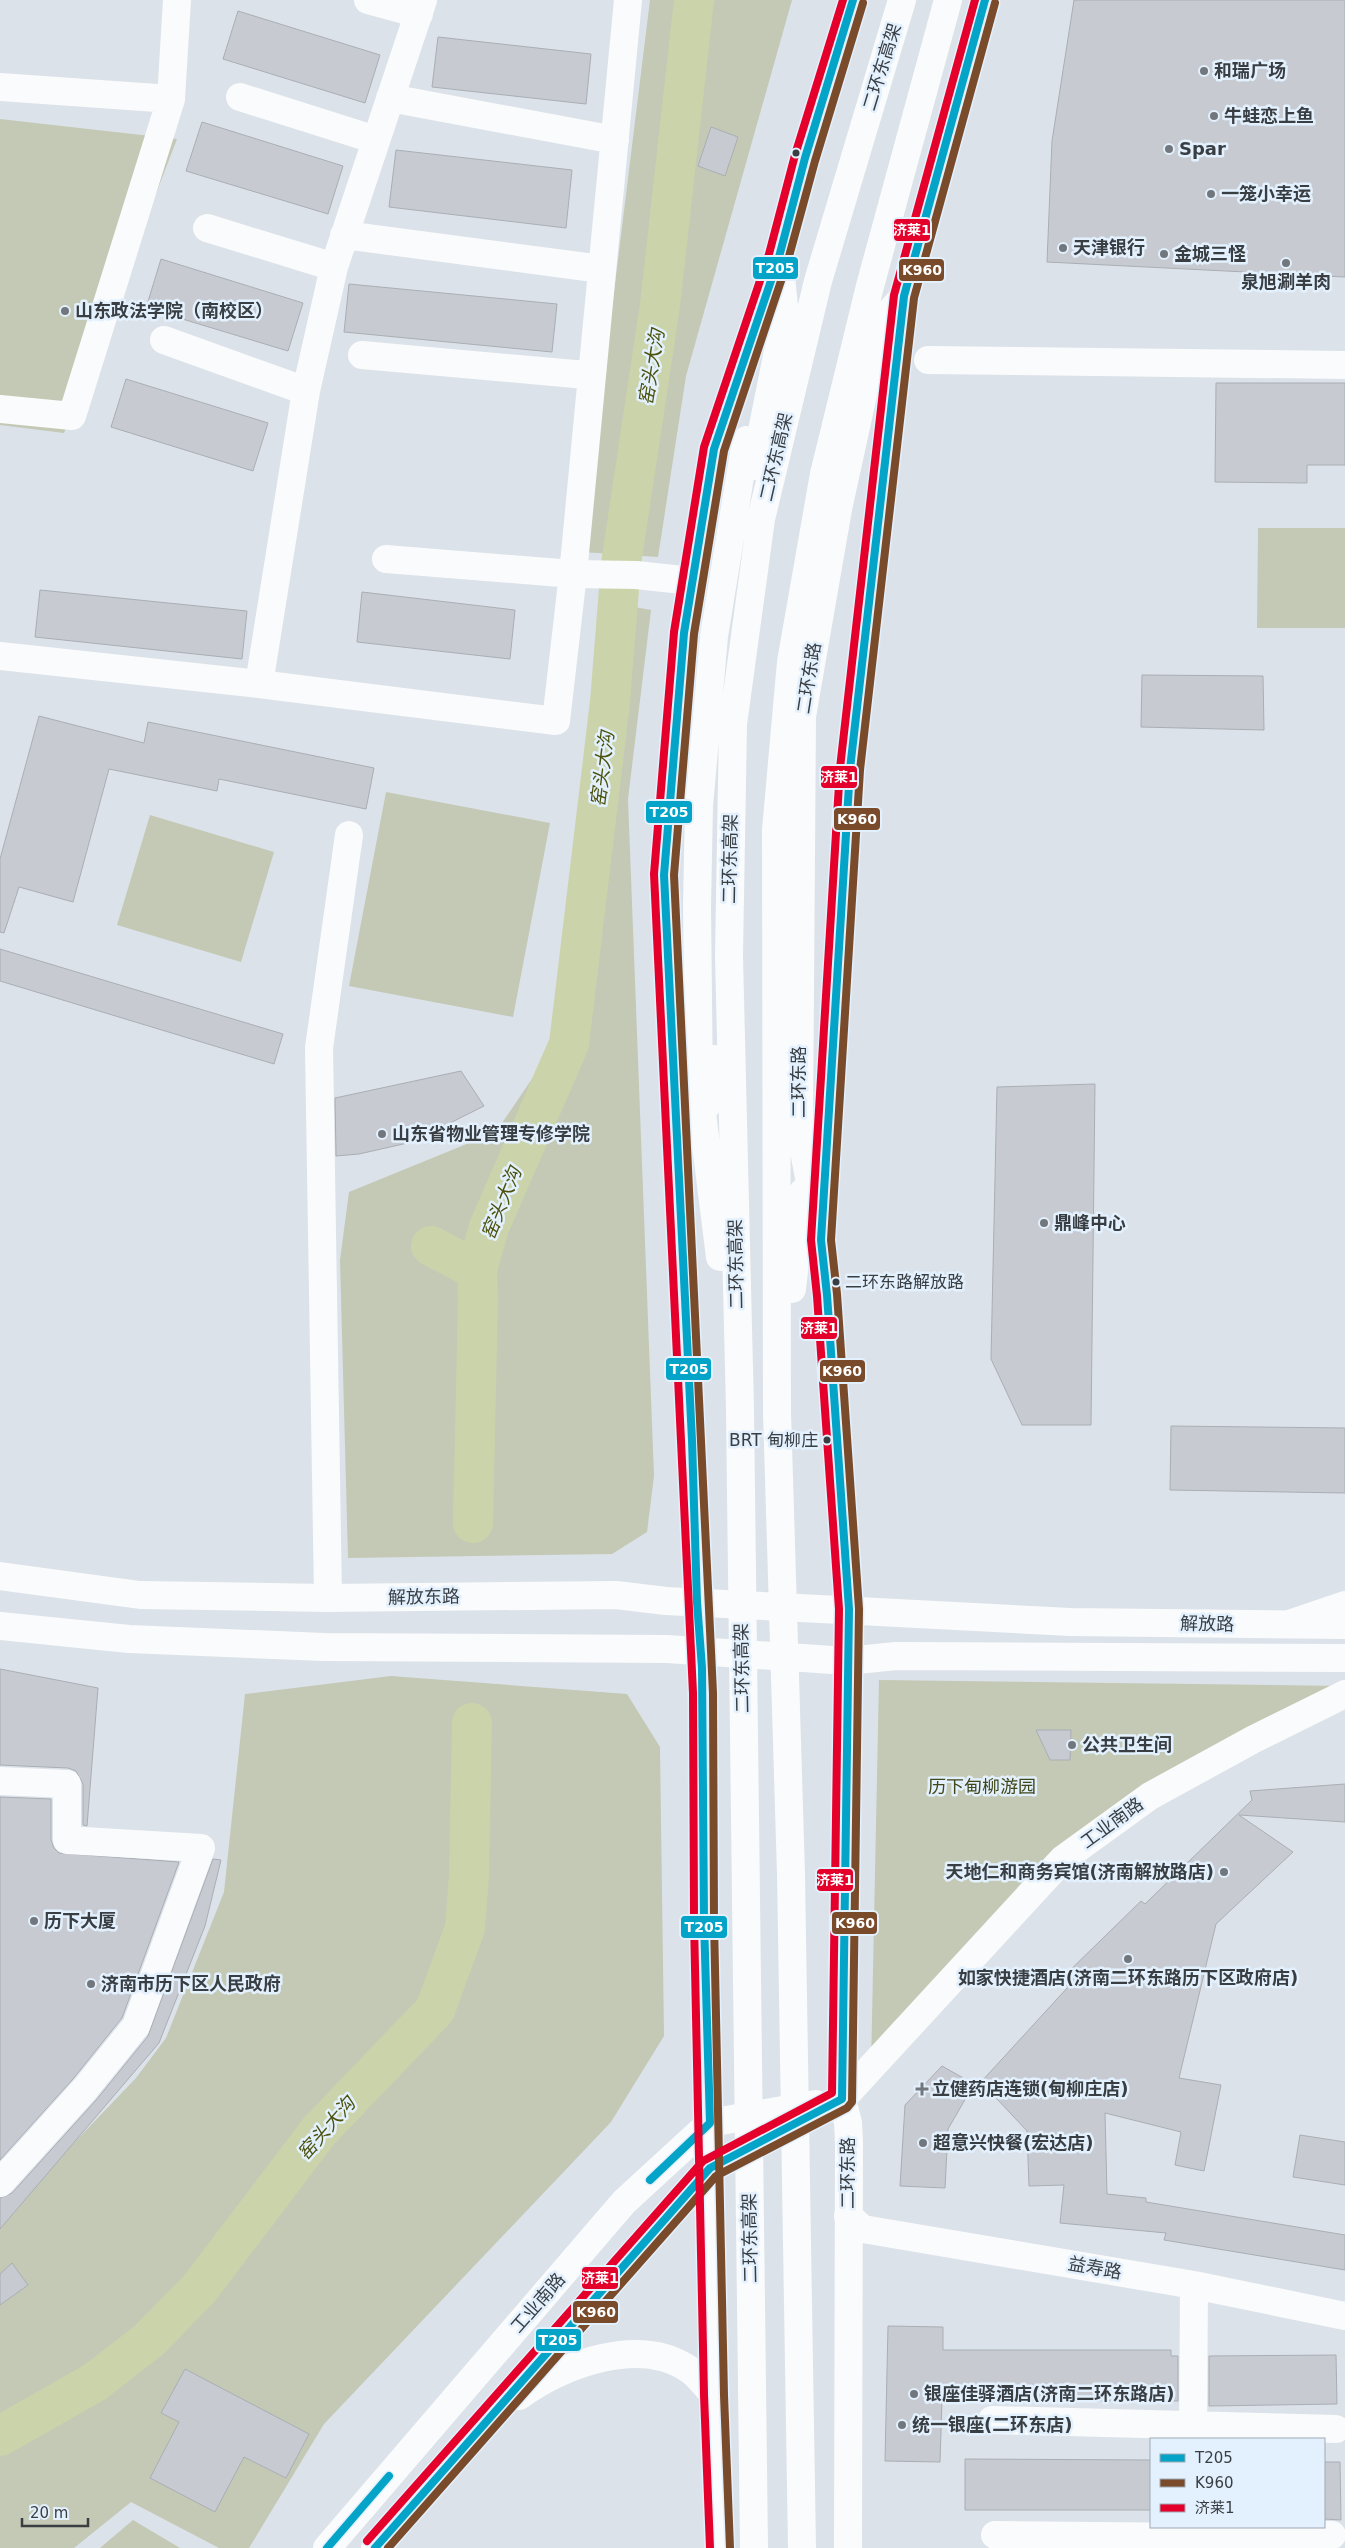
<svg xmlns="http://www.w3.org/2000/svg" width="1345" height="2548" font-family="'DejaVu Sans','Noto Sans SC',sans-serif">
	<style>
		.green { fill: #c3c9b5 }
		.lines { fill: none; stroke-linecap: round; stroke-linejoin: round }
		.river { stroke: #cbd3ab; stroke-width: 40 }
		.building { fill: #c7cbd1; stroke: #a9aeb4 }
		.minor { stroke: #fafbfc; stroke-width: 28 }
		.major { stroke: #fafbfc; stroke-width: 28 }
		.highway { stroke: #fafbfc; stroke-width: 28 }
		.bus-1-casing { stroke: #e3f0fd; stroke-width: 11 }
		.bus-2-casing { stroke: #e3f0fd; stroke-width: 11 }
		.bus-3-casing { stroke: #e3f0fd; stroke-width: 11 }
		.bus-1 { stroke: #03a4c7; stroke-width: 8 }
		.bus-2 { stroke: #7a4b2a; stroke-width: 8 }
		.bus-3 { stroke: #e4002b; stroke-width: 8 }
		.poi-dot { fill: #72777d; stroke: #e3f0fd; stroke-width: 2 }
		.bus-dot { fill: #393e43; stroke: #e3f0fd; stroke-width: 2 }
		.labels { text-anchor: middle; stroke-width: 5; stroke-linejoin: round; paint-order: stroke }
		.bus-label { font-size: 17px; fill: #393e43; stroke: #e3f0fd; text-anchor: start }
		.street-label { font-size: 18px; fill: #393e43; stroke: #e3f0fd }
		.poi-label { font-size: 18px; font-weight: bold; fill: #393e43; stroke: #e3f0fd; text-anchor: start }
		.park-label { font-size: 18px; fill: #42471a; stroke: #e3f0fd }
		.water-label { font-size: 19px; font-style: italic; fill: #4c520b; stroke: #e3f0fd }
		.line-badge { stroke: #e3f0fd; stroke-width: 2 }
		.badge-label { font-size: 14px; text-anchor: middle; font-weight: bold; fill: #fff }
	</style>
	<rect width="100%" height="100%" fill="#dce2e9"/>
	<path class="green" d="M650,0H792L686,376L658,557L582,552Z
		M0,119L177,139L64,433L0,425Z
		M1258,528H1345V628H1257Z
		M606,602L651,610L628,799L654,1476L647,1532L612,1554L348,1558L340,1260L349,1192L496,1132L557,1042L581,1046Z
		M386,792L550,823L513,1017L349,986Z
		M150,815L274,852L241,962L117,925Z
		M391,1676L627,1694L660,1747L664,2036L611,2122L324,2424L249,2548H219L131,2502L74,2548H0V2220L136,2078L166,2038L224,1892L245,1694Z
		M879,1680L1345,1686L1148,1791L871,2067Z
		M133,2520L180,2548H100Z"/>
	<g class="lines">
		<path class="river" d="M431,1246L477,1270
			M473,1523L478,1299L477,1270L489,1227L569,1044L610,702L621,564L660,305L694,0
			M0,2436L95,2382L149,2340L199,2289L319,2131L435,2010L465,1928L469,1875L472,1723"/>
	</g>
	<path class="building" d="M1074,0H1345V277L1047,262L1052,141Z
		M238,11L380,55L365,103L223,59Z
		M438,37L591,54L586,104L432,87Z
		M202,122L343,166L328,214L186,171Z
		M711,127L738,137L725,176L698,166Z
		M396,150L572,170L566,228L389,207Z
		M161,259L303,303L288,351L146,308Z
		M349,284L557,304L552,352L344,332Z
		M126,379L268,423L253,471L111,427Z
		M1216,383H1345V465H1307V483L1215,482Z
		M40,590L247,611L242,659L35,637Z
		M362,592L515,610L510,659L357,642Z
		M1142,675L1263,676L1264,730L1141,727Z
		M39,716L144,743L148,722L374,768L366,809L219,779L217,791L109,769L73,902L19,887L4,933L0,932V859Z
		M0,949L283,1034L274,1064L0,981Z
		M461,1071L484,1106L412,1142L359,1154L336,1156L335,1098Z
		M1095,1084L1091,1425H1022L991,1359L997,1087Z
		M1171,1426L1345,1428V1493L1170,1490Z
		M0,1669L98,1688L87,1826L83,1825V1784L76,1771L68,1768L0,1765Z
		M1036,1730H1071L1070,1760H1050Z
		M1345,1784V1822L1239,1815L1293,1852L1216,1924L1179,2078L1221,2085L1204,2171L1175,2165L1181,2132L1105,2113L1107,2194L1146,2198V2202L1345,2235V2270L1164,2240L1166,2233L1060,2223L1064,2185L1029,2186L1027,2131L981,2082L1068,1987L1060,1980L1141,1901L1145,1904L1252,1800L1250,1791Z
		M0,1797L51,1799V1840L54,1848L59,1853L179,1862L122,2018L73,2079L0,2160Z
		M213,1859L221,1860L205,1926L159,2043L0,2229V2198L12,2193L97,2099L148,2036Z
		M942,2066L974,2084L948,2129L945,2188L900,2186L905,2105Z
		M1300,2135L1345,2142V2185L1293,2177Z
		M12,2263L28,2285L0,2305V2274Z
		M888,2326L943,2327V2350H1171V2356H1178V2401L942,2400L940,2462L885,2461Z
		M1336,2355L1337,2404L1209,2406V2356Z
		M185,2369L309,2434L286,2478L244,2457L215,2512L150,2478L179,2422L161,2413Z
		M965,2459L1151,2460V2510H965Z
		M1324,2462H1340L1341,2520L1324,2519Z"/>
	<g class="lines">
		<path class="minor" d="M368,0L419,14
			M423,0L334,267L306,391L259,684L556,721L573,574L628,0
			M0,87L171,99
			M240,97L376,140
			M390,98L615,140
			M207,228L334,267
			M344,235L594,268
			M164,340L306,391
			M362,355L586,375
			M928,360L1345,365
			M0,409L72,416L171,99L177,0
			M386,559L573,574L636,575L692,581
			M0,656L259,684
			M328,1598L319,1048L349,835
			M1292,1623L1345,1605
			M0,1781L67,1784V1840L201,1848L136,2026L85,2089L0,2183
			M848,2216L863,2229L1194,2285L1345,2316
			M992,2420L1336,2429
			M1193,2439L1194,2285
			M995,2535L1201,2537
			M1192,2537L1332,2535"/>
		<path class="major" d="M0,1576L140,1595L328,1598L616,1595L666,1601L1070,1622L1345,1625
			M0,1626L129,1639L324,1647L667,1649L847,1661L896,1656L1345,1658
			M519,2396C564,2364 640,2335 690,2370C699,2376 706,2387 714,2395
			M327,2548L624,2202L710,2123L816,2104
			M375,2548L710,2168L842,2099L1063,1859L1150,1796L1254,1739L1345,1694"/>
		<path class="highway" d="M899,314L985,0
			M755,466L785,316L779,257L805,158L853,0
			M678,1149L714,1094V1059
			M823,1200L850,769L904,297
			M720,1257L699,1089L697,906L699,806L714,636L746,440
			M792,1289L803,1192
			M720,2548L714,2395L704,1921L703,1693L697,1602L692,1440L682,1269L664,875L684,633L714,449L779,257
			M754,2548L740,1410L729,956L733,724L761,519L818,281L902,0
			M802,2548L791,1874L777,1412L776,830L791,662L824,474L870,286L948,0
			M848,2548L849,2142L848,2123L842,2099L841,2060L849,1609L827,1295L821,1240L799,1125L802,716L838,509L878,326L904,296"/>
		<defs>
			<path id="bus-1" d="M650,2180L710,2123L704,1921L702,1668L697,1602L692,1440L664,875L684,633L714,449L779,257L805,158L853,0
				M327,2548L389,2476
				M375,2548L710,2168L842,2099L849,1609L827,1295L821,1240L850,769L904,296L985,0"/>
			<path id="bus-2" d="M388,2548L716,2176L847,2108L852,2102L859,1609L837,1294L831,1240L860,770L914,298L995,3
				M730,2548L724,2395L714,1921L713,1693L674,875L694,634L724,451L788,260L815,161L863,3"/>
			<path id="bus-3" d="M367,2541L703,2161L832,2093L839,1609L817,1296L811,1240L840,768L894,295L975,0
				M710,2548L704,2395L694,1921L693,1693L654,874L674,632L704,447L769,254L795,155L843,0"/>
		</defs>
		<use href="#bus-1" class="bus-1-casing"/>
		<use href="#bus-2" class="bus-2-casing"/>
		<use href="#bus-3" class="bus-3-casing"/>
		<use href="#bus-1" class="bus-1"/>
		<use href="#bus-2" class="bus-2"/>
		<use href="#bus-3" class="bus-3"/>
	</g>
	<g class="poi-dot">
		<circle cx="1204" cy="71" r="5"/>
		<circle cx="1214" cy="116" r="5"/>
		<circle cx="1169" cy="149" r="5"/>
		<circle cx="1211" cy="194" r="5"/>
		<circle cx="1063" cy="248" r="5"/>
		<circle cx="1164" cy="254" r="5"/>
		<circle cx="1286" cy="263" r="5"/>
		<circle cx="65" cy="311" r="5"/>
		<circle cx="382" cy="1134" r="5"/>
		<circle cx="1044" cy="1223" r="5"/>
		<circle cx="1072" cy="1745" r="5"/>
		<circle cx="1224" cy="1872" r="5"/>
		<circle cx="34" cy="1921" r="5"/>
		<circle cx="1128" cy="1959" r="5"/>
		<circle cx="91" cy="1984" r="5"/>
		<path d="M919.5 2081.5h5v5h5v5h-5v5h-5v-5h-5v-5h5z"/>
		<circle cx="923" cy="2143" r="5"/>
		<circle cx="914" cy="2394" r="5"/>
		<circle cx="902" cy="2425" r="5"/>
	</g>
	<g class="bus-dot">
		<circle cx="796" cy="153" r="4.5"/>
		<circle cx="836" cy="1282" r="4.5"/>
		<circle cx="827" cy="1440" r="4.5"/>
	</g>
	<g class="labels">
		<g class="bus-label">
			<text x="845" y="1288">二环东路解放路</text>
			<text x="818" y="1446" text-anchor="end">BRT 甸柳庄</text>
		</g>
		<g class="street-label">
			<text transform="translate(882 67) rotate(-73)" y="6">二环东高架</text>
			<text transform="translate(776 457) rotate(-77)" y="6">二环东高架</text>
			<text transform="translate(809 678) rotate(-81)" y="6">二环东路</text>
			<text transform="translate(730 859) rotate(-89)" y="6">二环东高架</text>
			<text transform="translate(799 1082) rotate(-90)" y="6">二环东路</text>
			<text transform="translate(736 1264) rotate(-91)" y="6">二环东高架</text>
			<text transform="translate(424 1597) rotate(-1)" y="6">解放东路</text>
			<text transform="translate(1207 1624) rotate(1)" y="6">解放路</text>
			<text transform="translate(742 1668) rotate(-91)" y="6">二环东高架</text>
			<text transform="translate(1112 1823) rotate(-36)" y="6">工业南路</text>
			<text transform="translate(848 2173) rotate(-90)" y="6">二环东路</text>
			<text transform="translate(750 2238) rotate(-91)" y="6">二环东高架</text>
			<text transform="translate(1095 2268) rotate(10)" y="6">益寿路</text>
			<text transform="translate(538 2303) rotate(-49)" y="6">工业南路</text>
		</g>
		<g class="poi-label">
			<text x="1214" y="77">和瑞广场</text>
			<text x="1224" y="122">牛蛙恋上鱼</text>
			<text x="1179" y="155">Spar</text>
			<text x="1221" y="200">一笼小幸运</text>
			<text x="1073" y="254">天津银行</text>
			<text x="1174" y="260">金城三怪</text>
			<text x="1286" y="288" text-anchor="middle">泉旭涮羊肉</text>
			<text x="75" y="317">山东政法学院（南校区）</text>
			<text x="392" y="1140">山东省物业管理专修学院</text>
			<text x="1054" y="1229">鼎峰中心</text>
			<text x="1082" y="1751">公共卫生间</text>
			<text x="1214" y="1878" text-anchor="end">天地仁和商务宾馆(济南解放路店)</text>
			<text x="44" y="1927">历下大厦</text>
			<text x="1128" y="1984" text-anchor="middle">如家快捷酒店(济南二环东路历下区政府店)</text>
			<text x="101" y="1990">济南市历下区人民政府</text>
			<text x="932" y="2095">立健药店连锁(甸柳庄店)</text>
			<text x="933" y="2149">超意兴快餐(宏达店)</text>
			<text x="924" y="2400">银座佳驿酒店(济南二环东路店)</text>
			<text x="912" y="2431">统一银座(二环东店)</text>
		</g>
		<g class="park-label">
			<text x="982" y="1793">历下甸柳游园</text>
		</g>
		<g class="water-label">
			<text transform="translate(651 367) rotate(-81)" y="7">窑头大沟</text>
			<text transform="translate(602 769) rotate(-83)" y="7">窑头大沟</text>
			<text transform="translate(501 1203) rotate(-68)" y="7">窑头大沟</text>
			<text transform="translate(326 2128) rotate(-49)" y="7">窑头大沟</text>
		</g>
	</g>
	<g class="line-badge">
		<rect x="893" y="218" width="38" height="24" rx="5" fill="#e4002b"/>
		<rect x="752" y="256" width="47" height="24" rx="5" fill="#03a4c7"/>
		<rect x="898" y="258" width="47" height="24" rx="5" fill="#7a4b2a"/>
		<rect x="820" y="765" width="38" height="24" rx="5" fill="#e4002b"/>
		<rect x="645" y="800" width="48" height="24" rx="5" fill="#03a4c7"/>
		<rect x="833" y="807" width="48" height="24" rx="5" fill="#7a4b2a"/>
		<rect x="800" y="1316" width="38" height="24" rx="5" fill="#e4002b"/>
		<rect x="665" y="1357" width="47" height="24" rx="5" fill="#03a4c7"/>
		<rect x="819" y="1359" width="47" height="24" rx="5" fill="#7a4b2a"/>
		<rect x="816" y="1868" width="38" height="24" rx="5" fill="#e4002b"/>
		<rect x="831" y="1911" width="47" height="24" rx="5" fill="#7a4b2a"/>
		<rect x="680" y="1915" width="48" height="24" rx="5" fill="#03a4c7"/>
		<rect x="581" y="2266" width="38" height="24" rx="5" fill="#e4002b"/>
		<rect x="572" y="2300" width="47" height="24" rx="5" fill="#7a4b2a"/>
		<rect x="535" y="2328" width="47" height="24" rx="5" fill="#03a4c7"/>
	</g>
	<g class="badge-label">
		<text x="912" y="235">济莱1</text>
		<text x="775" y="273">T205</text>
		<text x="922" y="275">K960</text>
		<text x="839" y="782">济莱1</text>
		<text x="669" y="817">T205</text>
		<text x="857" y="824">K960</text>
		<text x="819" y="1333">济莱1</text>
		<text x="689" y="1374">T205</text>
		<text x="842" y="1376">K960</text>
		<text x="835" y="1885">济莱1</text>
		<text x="855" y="1928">K960</text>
		<text x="704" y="1932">T205</text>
		<text x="600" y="2283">济莱1</text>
		<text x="596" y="2317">K960</text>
		<text x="558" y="2345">T205</text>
	</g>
	<rect x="1150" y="2438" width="175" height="90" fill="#e3f0fd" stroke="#9fa9b3"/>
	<rect x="1160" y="2454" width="25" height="8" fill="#03a4c7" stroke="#9fa9b3"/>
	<text x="1195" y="2463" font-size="15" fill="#393e43">T205</text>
	<rect x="1160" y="2479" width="25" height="8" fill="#7a4b2a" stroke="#9fa9b3"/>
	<text x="1195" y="2488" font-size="15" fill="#393e43">K960</text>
	<rect x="1160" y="2504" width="25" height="8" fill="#e4002b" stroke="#9fa9b3"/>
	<text x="1195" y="2513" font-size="15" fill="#393e43">济莱1</text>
	<path d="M22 2518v8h66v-8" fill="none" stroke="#393e43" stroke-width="2.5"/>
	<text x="30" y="2518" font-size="15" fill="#393e43" stroke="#e3f0fd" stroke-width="4" paint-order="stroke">20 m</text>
</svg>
